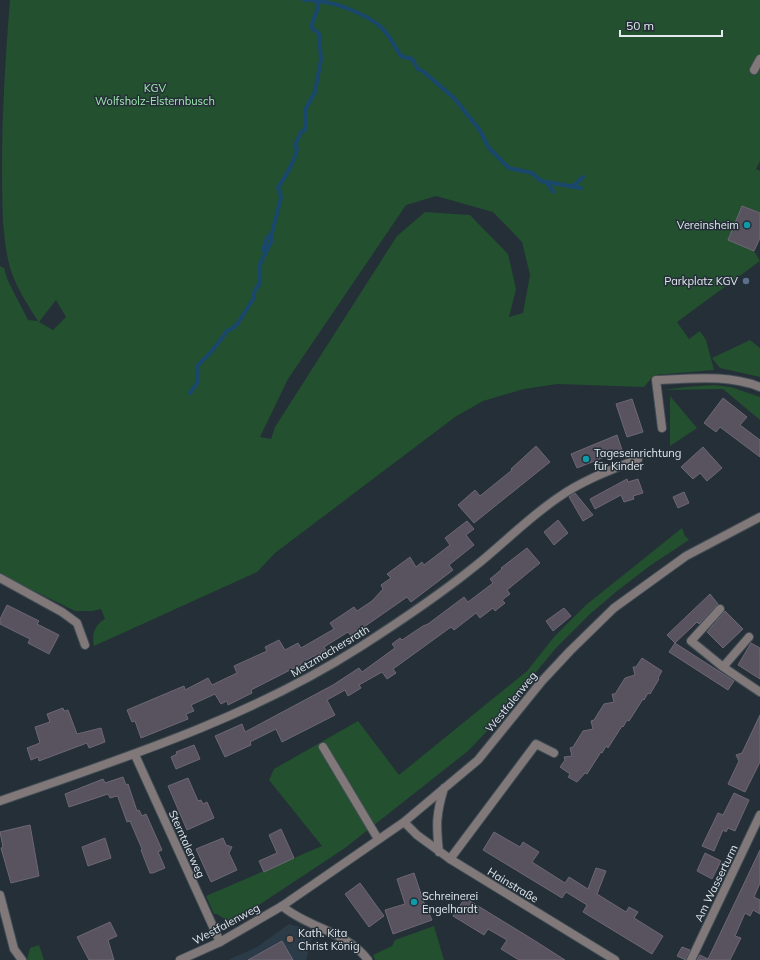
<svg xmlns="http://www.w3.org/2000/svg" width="760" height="960" font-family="Mulish,sans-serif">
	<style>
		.built { fill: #2b3b48 }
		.green { fill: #23502e; fill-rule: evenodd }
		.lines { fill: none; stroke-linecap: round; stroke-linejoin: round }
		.stream { stroke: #1a486d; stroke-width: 4 }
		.building { fill: #595360; stroke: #6e6775 }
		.service-casing { stroke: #424d55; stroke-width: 10 }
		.minor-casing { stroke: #424d55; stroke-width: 10 }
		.tertiary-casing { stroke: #424d55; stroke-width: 10 }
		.service { stroke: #817979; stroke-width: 8 }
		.minor { stroke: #817979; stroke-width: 8 }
		.tertiary { stroke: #817979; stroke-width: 8 }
		.culture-dot { fill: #0f9aa8; stroke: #242f38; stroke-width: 1.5 }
		.service-dot { fill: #5c6f8a; stroke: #242f38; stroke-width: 1.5 }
		.education-dot { fill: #8d6e63; stroke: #242f38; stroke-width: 1.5 }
		.labels { text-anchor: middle; stroke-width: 3; stroke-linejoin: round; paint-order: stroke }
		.park-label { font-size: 11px; fill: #a0ebae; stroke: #242f38 }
		.poi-label { font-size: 11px; fill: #e2e9ef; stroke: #242f38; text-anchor: start }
		.street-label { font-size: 11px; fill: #e2e9ef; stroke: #242f38 }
	</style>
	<rect width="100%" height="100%" fill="#242f38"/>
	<path class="built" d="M289,924L314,931L306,960H228L257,947Z"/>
	<path class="green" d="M10,0H760V161L756,169L760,171V213L742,206L728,240L754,251L760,261L677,322L689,339L700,331L706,340L714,370L654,375L644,387L557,384L524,389L483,401L455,417L275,553L257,572L94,646C91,634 95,625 105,619L101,609L92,611H75L0,574V266L4,268L8,281L28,320L38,321C29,307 19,292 13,276C6,259 5,240 3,222C0,148 4,74 10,0ZM436,196L493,212L522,242L530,275L523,313L509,317L516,289L508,254L470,215L425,212L397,236L275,427L271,439L260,437L288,379L406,205ZM56,300L66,317L53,330L39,322Z
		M750,340L760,348V377L720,368L712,358Z
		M714,385L731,387L760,397V420L723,389L664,390L685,387Z
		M670,396L697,428L670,446Z
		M682,528L685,536L689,540L651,565L617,591L589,615L556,648L489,729L468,751L345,848L233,922L226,920L217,914H214L206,896L322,846L269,780L274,769L358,721L399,775L527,671L554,637L586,605Z
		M434,926L444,960H375L373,955L392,946L395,940Z
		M39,945L44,960H27L30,948Z"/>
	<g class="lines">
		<path class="stream" d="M304,0H312
			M317,2C332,0 370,16 382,28C389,35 395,47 401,56L412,59L418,69L424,72L454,98L479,129L489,148L509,168L532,173L541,181L581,188
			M547,183L554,192
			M573,186L583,177
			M263,250L267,238L272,233
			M190,393L197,383V366L211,352L228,330L233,328L238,323L253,299L255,290L260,283V264L272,240V233L281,197L278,187C285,178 295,160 297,149L295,145L301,132L306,129V108L315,92L321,59L319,34L311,27L317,10V2L314,0"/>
	</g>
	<path class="building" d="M742,206L760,213V238L754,251L728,240Z
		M723,398L747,417L740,425L760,440V457L720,427L716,432L704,423Z
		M632,399L643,432L627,437L616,404Z
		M617,435L622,450L577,468L571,454Z
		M536,446L550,462L474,523L458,505L475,490L480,496L512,470L511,469Z
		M703,447L722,468L707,481L700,473L693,479L681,467Z
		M627,479L628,482L638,479L643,493L633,496L634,499L624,502L621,495L595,509L590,499Z
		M684,492L689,503L678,508L673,497Z
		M575,493L593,515L583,521L569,497Z
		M558,520L568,533L554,545L544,532Z
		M467,521L474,529L466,535L474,545L449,565L453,570L411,602L407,597L351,636L348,632L324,647L326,650L321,653L320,659L314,656L301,663L300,668L296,667L251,690L252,693L228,705L227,701L221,704L215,694L191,705L194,711L186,714L188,719L141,738L135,721L132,722L127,710L184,686L185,690L208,678L212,685L237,673L234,666L267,651L265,647L279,640L285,650L298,643L301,648L334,629L330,623L354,607L357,611L372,601L383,589L381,585L391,578L387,574L410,557L416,567L422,562L424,565L450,545L445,538Z
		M527,548L540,563L507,590L510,594L502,600L505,603L495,611L493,608L480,618L476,613L454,630L451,627L393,669L396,673L387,679L382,672L359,685L361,688L348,696L345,690L327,700L335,715L282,742L276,729L250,742L251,745L225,757L215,736L242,724L245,732L333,685L359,668L362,672L395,648L392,644L400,638L402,640L423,626L428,624L464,597L468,602L493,583L490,579L502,569L501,568Z
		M710,594L718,604L699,624L697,622L675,643L667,635Z
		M7,605L39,621L37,624L59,635L49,654L28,643L30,639L0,624V619Z
		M564,608L571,616L553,631L546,621Z
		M725,611L743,629L723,648L707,632Z
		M675,643L734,681L728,690L669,652Z
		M751,643L760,648V679L738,665Z
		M642,658L662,671L658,678L659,679L650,694L648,693L644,700L643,699L629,721L627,720L623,727L622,726L608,748L606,746L602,753L601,752L587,774L585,773L577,782L568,777L570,774L560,767L565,760L564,757L572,756L570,748L573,747L583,731L593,729L591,721L594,720L604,704L614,702L612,694H615L625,678L635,675L633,667H636Z
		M63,708L64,711L68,710L77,734L101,728L105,742L89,748L87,743L39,761L38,757L31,760L27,748L40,743L35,727L50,722L47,714Z
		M760,715V762L745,792L728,784L739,761L736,755L742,753Z
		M194,745L200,759L176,769L171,757L177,754L176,752Z
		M123,777L126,785L128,784L137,811L139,810L142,816L146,814L162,850L158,852L165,868L153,873H150L141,850L142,849L130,821L127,822L118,797L117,796L110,798L108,794L69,807L65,794L103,779L105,783Z
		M188,778L198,801L201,800L203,804L207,802L214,818L187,830L168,786Z
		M734,793L749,800L735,831L728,828L726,832L723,830L714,851L702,846L718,813L723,815Z
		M30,825L39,876L11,883L1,848L3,847L0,832Z
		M281,829L294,858L264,872L259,861L277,853L269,835Z
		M494,832L520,847L523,842L539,852L532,862L565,883L569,877L588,889L596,868L606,871L597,894L626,912L629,907L638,912L634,918L663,936L652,954L583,912L587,905L566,892L562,898L483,850Z
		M105,838L111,858L88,866L82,847Z
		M223,838L226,845L232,847L229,853L237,870L211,882L196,849Z
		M760,850V883L754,897L760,900V914L753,910L750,916L745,913L735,936L741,938L730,960H697L700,955L708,959Z
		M705,853L721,861L712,879L697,871Z
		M414,873L422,897L421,896L432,920L393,934L385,910L405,904L397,879Z
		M360,883L384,916L369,927L345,894Z
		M465,898L532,939L565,960H519L501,949L507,940L488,929L484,935L453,916Z
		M110,922L117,936L108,940L114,960H89L77,937Z
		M282,941L293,960H248Z
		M682,947L690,950L686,960L677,956Z"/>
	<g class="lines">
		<defs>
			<path id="service" d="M754,70L760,59
				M720,609L691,641L723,667L760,692
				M723,667L749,637
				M323,747L378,839
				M450,859L536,744L554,753
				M282,906C308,928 346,931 368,960"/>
			<path id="minor" d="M662,428L656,380C691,379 727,374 760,387
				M0,578L62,612L77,623L85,645
				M135,755L220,942
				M0,801C124,758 249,718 360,647C399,622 438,596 474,567C503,544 529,517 559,497C583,480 611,470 638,459
				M0,895L14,949L22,960
				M691,960L760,815"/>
			<path id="tertiary" d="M404,822L417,835L450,859L615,960
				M439,852C436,825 436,814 444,788
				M180,960L220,942L282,906L404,822L478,760L542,681L570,651L614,608L686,556L760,517"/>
		</defs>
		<use href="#service" class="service-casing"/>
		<use href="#minor" class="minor-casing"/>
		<use href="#tertiary" class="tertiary-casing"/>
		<use href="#service" class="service"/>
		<use href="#minor" class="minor"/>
		<use href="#tertiary" class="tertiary"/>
	</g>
	<g class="culture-dot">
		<circle cx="747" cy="225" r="4"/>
		<circle cx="586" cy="459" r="4"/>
		<circle cx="414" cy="902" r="4"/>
	</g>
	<circle class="service-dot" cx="746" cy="281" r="4"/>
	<circle class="education-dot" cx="290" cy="939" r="4"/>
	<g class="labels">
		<g class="park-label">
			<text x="155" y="92">KGV<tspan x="155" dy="13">Wolfsholz-Elsternbusch</tspan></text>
		</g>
		<g class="poi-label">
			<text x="739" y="229" text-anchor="end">Vereinsheim</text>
			<text x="738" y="285" text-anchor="end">Parkplatz KGV</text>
			<text x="594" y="457">Tageseinrichtung<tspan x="594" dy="13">für Kinder</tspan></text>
			<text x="422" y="900">Schreinerei<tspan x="422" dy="13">Engelhardt</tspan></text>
			<text x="298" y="937">Kath. Kita<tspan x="298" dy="13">Christ König</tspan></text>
		</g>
		<g class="street-label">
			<text transform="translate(330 651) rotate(-31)" y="4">Metzmachersrath</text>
			<text transform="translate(511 702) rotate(-51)" y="4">Westfalenweg</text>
			<text transform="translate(187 844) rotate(66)" y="4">Sterntalerweg</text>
			<text transform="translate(716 883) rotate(-64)" y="4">Am Wasserturm</text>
			<text transform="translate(513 885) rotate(31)" y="4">Hainstraße</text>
			<text transform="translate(226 924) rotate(-28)" y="4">Westfalenweg</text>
		</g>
	</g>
	<path d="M620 30v6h102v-6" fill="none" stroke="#e2e9ef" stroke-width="2"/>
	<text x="626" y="30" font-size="12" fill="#e2e9ef" stroke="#242f38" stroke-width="3" paint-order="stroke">50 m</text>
</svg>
